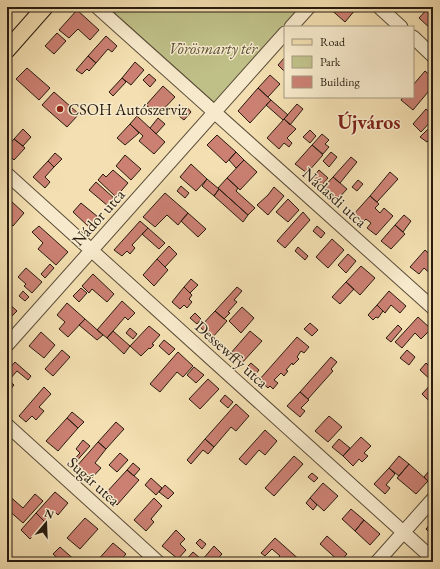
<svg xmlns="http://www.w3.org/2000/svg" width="440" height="569" font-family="'EB Garamond',serif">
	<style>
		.green { fill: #bfc088; stroke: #746e4c }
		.building { fill: #cb8072; stroke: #281c10 }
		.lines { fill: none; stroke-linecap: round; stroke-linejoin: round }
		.minor-casing { stroke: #5b4d38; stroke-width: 15 }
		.major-casing { stroke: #281c10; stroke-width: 18 }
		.minor { stroke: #f7eacc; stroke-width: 13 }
		.major { stroke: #f3dfb1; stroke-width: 16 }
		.poi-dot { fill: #8f2418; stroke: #f7eacc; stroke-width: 1.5 }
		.labels { text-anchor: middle; stroke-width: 3; stroke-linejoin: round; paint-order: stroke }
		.park-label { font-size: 16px; font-style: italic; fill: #554d34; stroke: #f7eacc }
		.poi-label { font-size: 16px; fill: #281c10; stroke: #f7eacc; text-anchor: start }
		.street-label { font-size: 16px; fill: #281c10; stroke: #f7eacc }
		.district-label { font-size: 20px; font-weight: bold; fill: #7a1f14; stroke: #f7eacc }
	</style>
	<rect width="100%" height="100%" fill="#f3dfb1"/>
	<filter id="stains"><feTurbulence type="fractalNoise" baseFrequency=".005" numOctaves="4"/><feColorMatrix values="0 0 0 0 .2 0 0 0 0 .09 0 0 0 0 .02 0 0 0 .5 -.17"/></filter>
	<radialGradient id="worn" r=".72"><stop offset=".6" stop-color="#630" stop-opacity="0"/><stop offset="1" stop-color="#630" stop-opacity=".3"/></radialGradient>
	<path class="green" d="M108,7H306L216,104Z"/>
	<path class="building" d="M328,7H354L356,9L345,22Z
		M429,7H433V27L431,29L419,18Z
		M77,10L99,30L90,40L78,29L69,38L59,30Z
		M57,33L66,41L54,54L45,46Z
		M106,36L117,46L112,52L108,49L96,63L88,56Z
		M88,56L96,63L89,71L87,69L82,74L76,70Z
		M285,57V72L278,65Z
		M135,62L144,70L131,85L122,78Z
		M27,68L50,88L39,100L16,79Z
		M425,71L433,78V86L413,110L401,100L403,97H413V85Z
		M149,74L156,80L150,87L143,80Z
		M270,75L280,84L268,97L258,88Z
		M122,78L126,82L113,96L109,92Z
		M163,86L175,97L158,115L146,105Z
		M258,88L271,100L250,123L238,111Z
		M54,92L79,114L67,127L42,105Z
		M271,100L288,115L283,120L266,105Z
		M297,104L303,109L290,125L284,119Z
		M187,107L191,112L184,120L179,116Z
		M426,109L433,115V119L421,132L413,124Z
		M137,116L165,142L154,154L139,141L143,136L130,124Z
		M158,118L165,124L156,134L150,128Z
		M284,119L296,129L287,138L292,143L289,147L284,143L279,149L267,138Z
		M130,124L139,133L125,145L117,138Z
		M429,128L433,132V135L427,142L420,137Z
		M23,129L31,137L23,146L14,139Z
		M310,130L316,136L310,143L303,137Z
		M322,134L329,140L325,144L329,147L323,154L312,145Z
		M217,135L236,152L226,163L207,145Z
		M14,139L25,148L14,160L7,153V147Z
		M312,145L323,155L307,173L295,164Z
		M236,152L244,160L236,168L229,160Z
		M331,152L337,157L329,167L323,161Z
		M55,153L62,159L54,167L48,161Z
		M125,155L141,169L131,180L116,166Z
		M351,157L357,162L340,183L333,177Z
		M244,160L257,172L240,190L227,178Z
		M48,161L54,167L45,177L50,182L45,188L33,177Z
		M191,164L207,179L196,191L180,177Z
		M113,170L128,183L116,197L98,180L103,174L106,177Z
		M319,170L328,178L321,186L312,178Z
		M390,172L398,179L377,202L370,196Z
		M333,177L347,189L337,200L323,188Z
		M227,178L238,188L236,191L255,208L248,215L218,188Z
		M207,179L219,189L214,196L202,186Z
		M358,180L363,184L357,191L352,187Z
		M96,182L115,199L108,206L89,190Z
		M181,186L189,193L185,198L177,191Z
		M274,187L284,196L268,215L257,205L268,195Z
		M219,189L248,215L243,222L214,196Z
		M165,193L188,213L178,225L167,215L155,227L143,217Z
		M370,196L379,204L375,208L380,213L384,208L393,216L376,235L367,228L371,223L366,219L362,223L353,215Z
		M288,199L299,210L288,222L276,212Z
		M11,201L24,213L13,226L7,221V206Z
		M81,203L98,217L89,227L73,212Z
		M303,212L310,220L285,248L277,241Z
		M188,213L206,229L198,237L181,221Z
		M404,215L411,221L403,232L395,225Z
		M140,221L148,228L132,245L135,248L130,254L127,251L122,256L114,250Z
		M395,225L405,234L391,249L381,241Z
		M39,226L68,252L56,265L38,249L43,243L32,232Z
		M317,226L325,233L321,238L313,231Z
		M148,228L165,243L159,249L142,234Z
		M332,239L344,250L328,268L316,257Z
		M169,246L177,254L165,267L157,259Z
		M298,247L308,256L305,260L295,251Z
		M425,250L433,257V276L424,268L419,274L410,267Z
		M348,254L356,261L346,273L338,265Z
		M157,259L168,270L154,286L143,275Z
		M50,264L54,268L45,278L41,274Z
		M361,266L375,278L360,295L346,282Z
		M26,268L42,282L32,293L24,286L26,284L18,277Z
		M93,274L114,294L107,302L92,289L89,293L82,286Z
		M191,279L198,285L190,293L184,287Z
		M346,282L354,289L340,304L332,297Z
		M184,287L192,295L189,299L192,302L187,308L184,305L180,309L172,302Z
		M237,287L242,291L234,300L237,302L228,312L230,313L224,319L215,311Z
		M81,288L87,293L79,302L73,296Z
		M23,291L29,297L25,301L19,296Z
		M389,291L406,306L400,313L391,305L385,313L377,305Z
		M122,301L135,313L128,320L125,317L107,338L97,330Z
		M7,302L17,311L8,320L7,319Z
		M67,303L85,319L68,337L59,329L65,322L57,315Z
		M377,305L383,311L378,318L376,317L373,320L368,315Z
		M242,307L254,318L241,333L229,321Z
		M215,311L227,321L212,338L200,327Z
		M195,313L201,319L197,324L190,318Z
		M418,317L431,329L421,339L415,333L402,348L395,342Z
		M85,319L103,335L97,340L79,325Z
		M310,323L318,330L312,336L304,329Z
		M398,325L402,329L391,342L386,338Z
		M149,326L160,335L152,344L154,345L150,349L149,348L141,356L130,346Z
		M130,328L137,334L133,339L126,333Z
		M113,331L130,346L124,354L107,338Z
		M250,331L262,341L241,364L230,354Z
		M41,332L55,345L44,358L29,346Z
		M297,337L309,347L304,353L301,351L297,357L299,359L293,365L292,363L286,370L288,371L284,376L281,373L274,380L278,383L273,389L270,386L268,388L259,380Z
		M164,340L175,349L169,355L159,346Z
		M62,350L70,357L53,376L45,369Z
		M407,350L415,357L409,365L400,358Z
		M178,352L193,366L183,377L177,372L160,392L150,384Z
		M331,357L337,362L331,369L333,371L308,399L300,392Z
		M15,362L31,376L28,380L17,371L9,380L7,379V371Z
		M251,363L259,370L254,376L246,368Z
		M426,363L433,370V382L420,370Z
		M194,367L204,375L196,383L187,375Z
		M7,379L14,385L7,393Z
		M208,379L219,389L200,409L189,399Z
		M433,382V402L432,404L422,394Z
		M44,387L51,394L39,407L44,411L36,420L32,416L26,422L19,416Z
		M300,392L309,400L301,408L305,411L300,417L287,406Z
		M225,395L233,402L228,408L220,401Z
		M236,404L249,416L236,431L231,427L214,447L205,439Z
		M72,412L84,422L78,428L67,418Z
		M329,416L342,427L328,442L315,431Z
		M67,418L78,428L58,451L46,441Z
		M116,422L124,429L106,449L98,442Z
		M265,430L277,441L265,455L259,450L246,465L239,459Z
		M361,437L371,446L364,453L368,456L362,462L359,459L353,466L343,456Z
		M205,439L214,447L208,454L203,450L191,464L187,460Z
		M339,439L350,448L343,456L332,447Z
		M83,440L90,446L73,465L71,463L80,453L76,449Z
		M98,442L106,449L95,463L101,468L90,480L76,467Z
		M120,453L128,460L117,472L109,465Z
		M294,456L303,464L274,496L265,488Z
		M399,456L409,464L399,476L389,468Z
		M133,463L140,469L134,476L127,470Z
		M409,464L428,481L416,494L397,478Z
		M433,466V475L428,481L424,477Z
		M389,468L395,474L386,485L390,488L385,494L374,484Z
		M127,470L139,480L117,505L105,494Z
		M312,473L318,478L314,482L308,477Z
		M151,478L162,488L156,495L145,485Z
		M323,483L338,496L324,511L310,498Z
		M165,485L174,493L168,499L159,492Z
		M55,492L68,503L58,515L54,511L45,522L36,513Z
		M7,494L23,508L35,494L43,501L23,523L7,509Z
		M154,498L162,506L151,519L154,522L146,531L134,520Z
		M310,498L317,505L313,510L306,503Z
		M351,509L364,520L355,531L342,519Z
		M36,513L45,522L30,539L21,530Z
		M85,518L98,529L80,549L67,538Z
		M364,520L380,534L370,545L355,531Z
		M433,521V536L426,529Z
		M176,530L185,539L180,544L186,550L178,559L162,546Z
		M327,536L347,554L340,562L320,544Z
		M275,538L302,562H284L279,557L280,556L272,549L265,556L261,553Z
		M200,539L206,544L202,549L196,543Z
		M113,543L126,554L119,562H96Z
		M214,546L222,554L215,562H206L203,559Z
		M60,547L77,562H62L53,554Z
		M193,552L201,559L199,562H184Z"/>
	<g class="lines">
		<defs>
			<path id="minor" d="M97,7L433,308
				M379,7L401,27
				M291,27L309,7
				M413,37L433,56
				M7,174L433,559
				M7,345L285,33
				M7,425L158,562
				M377,562L433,499"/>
			<path id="major" d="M7,50L45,7"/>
		</defs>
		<use href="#minor" class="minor-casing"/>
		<use href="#major" class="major-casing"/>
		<use href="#minor" class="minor"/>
		<use href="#major" class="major"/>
	</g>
	<circle class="poi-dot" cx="60" cy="109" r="4"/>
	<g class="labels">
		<g class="park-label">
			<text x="213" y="54">Vörösmarty tér</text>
		</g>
		<g class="poi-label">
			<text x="68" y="115">CSOH Autószerviz</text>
		</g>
		<g class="street-label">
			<text transform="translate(335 197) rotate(42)" y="6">Nádasdi utca</text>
			<text transform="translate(98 217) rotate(-48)" y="6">Nádor utca</text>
			<text transform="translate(232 354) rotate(42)" y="6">Dessewffy utca</text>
			<text transform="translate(94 481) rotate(42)" y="6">Sugár utca</text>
		</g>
		<g class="district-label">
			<text x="369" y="129">Újváros</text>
		</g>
	</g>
	<rect width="440" height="569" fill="none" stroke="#f3dfb1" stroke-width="24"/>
	<rect x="8" y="8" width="424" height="553" fill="none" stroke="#281c10" stroke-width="2"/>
	<rect x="12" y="12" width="416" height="545" fill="none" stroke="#281c10"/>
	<rect x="284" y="26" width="130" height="72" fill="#f7eacc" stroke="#a49881"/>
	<rect x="292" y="39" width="20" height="6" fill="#f3dfb1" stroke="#a49881"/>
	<text x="320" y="46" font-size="12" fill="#281c10">Road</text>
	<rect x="292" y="56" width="20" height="12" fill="#bfc088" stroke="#a49881"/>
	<text x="320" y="66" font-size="12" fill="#281c10">Park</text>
	<rect x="292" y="76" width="20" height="12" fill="#cb8072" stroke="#a49881"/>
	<text x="320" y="86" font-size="12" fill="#281c10">Building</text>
	<g transform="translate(46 523) rotate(19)" stroke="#f7eacc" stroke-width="3" paint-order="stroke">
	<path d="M0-3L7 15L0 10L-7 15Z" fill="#281c10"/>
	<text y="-6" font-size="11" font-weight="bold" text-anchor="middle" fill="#281c10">N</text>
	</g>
	<rect width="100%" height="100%" filter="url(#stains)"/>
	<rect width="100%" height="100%" fill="url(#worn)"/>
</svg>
